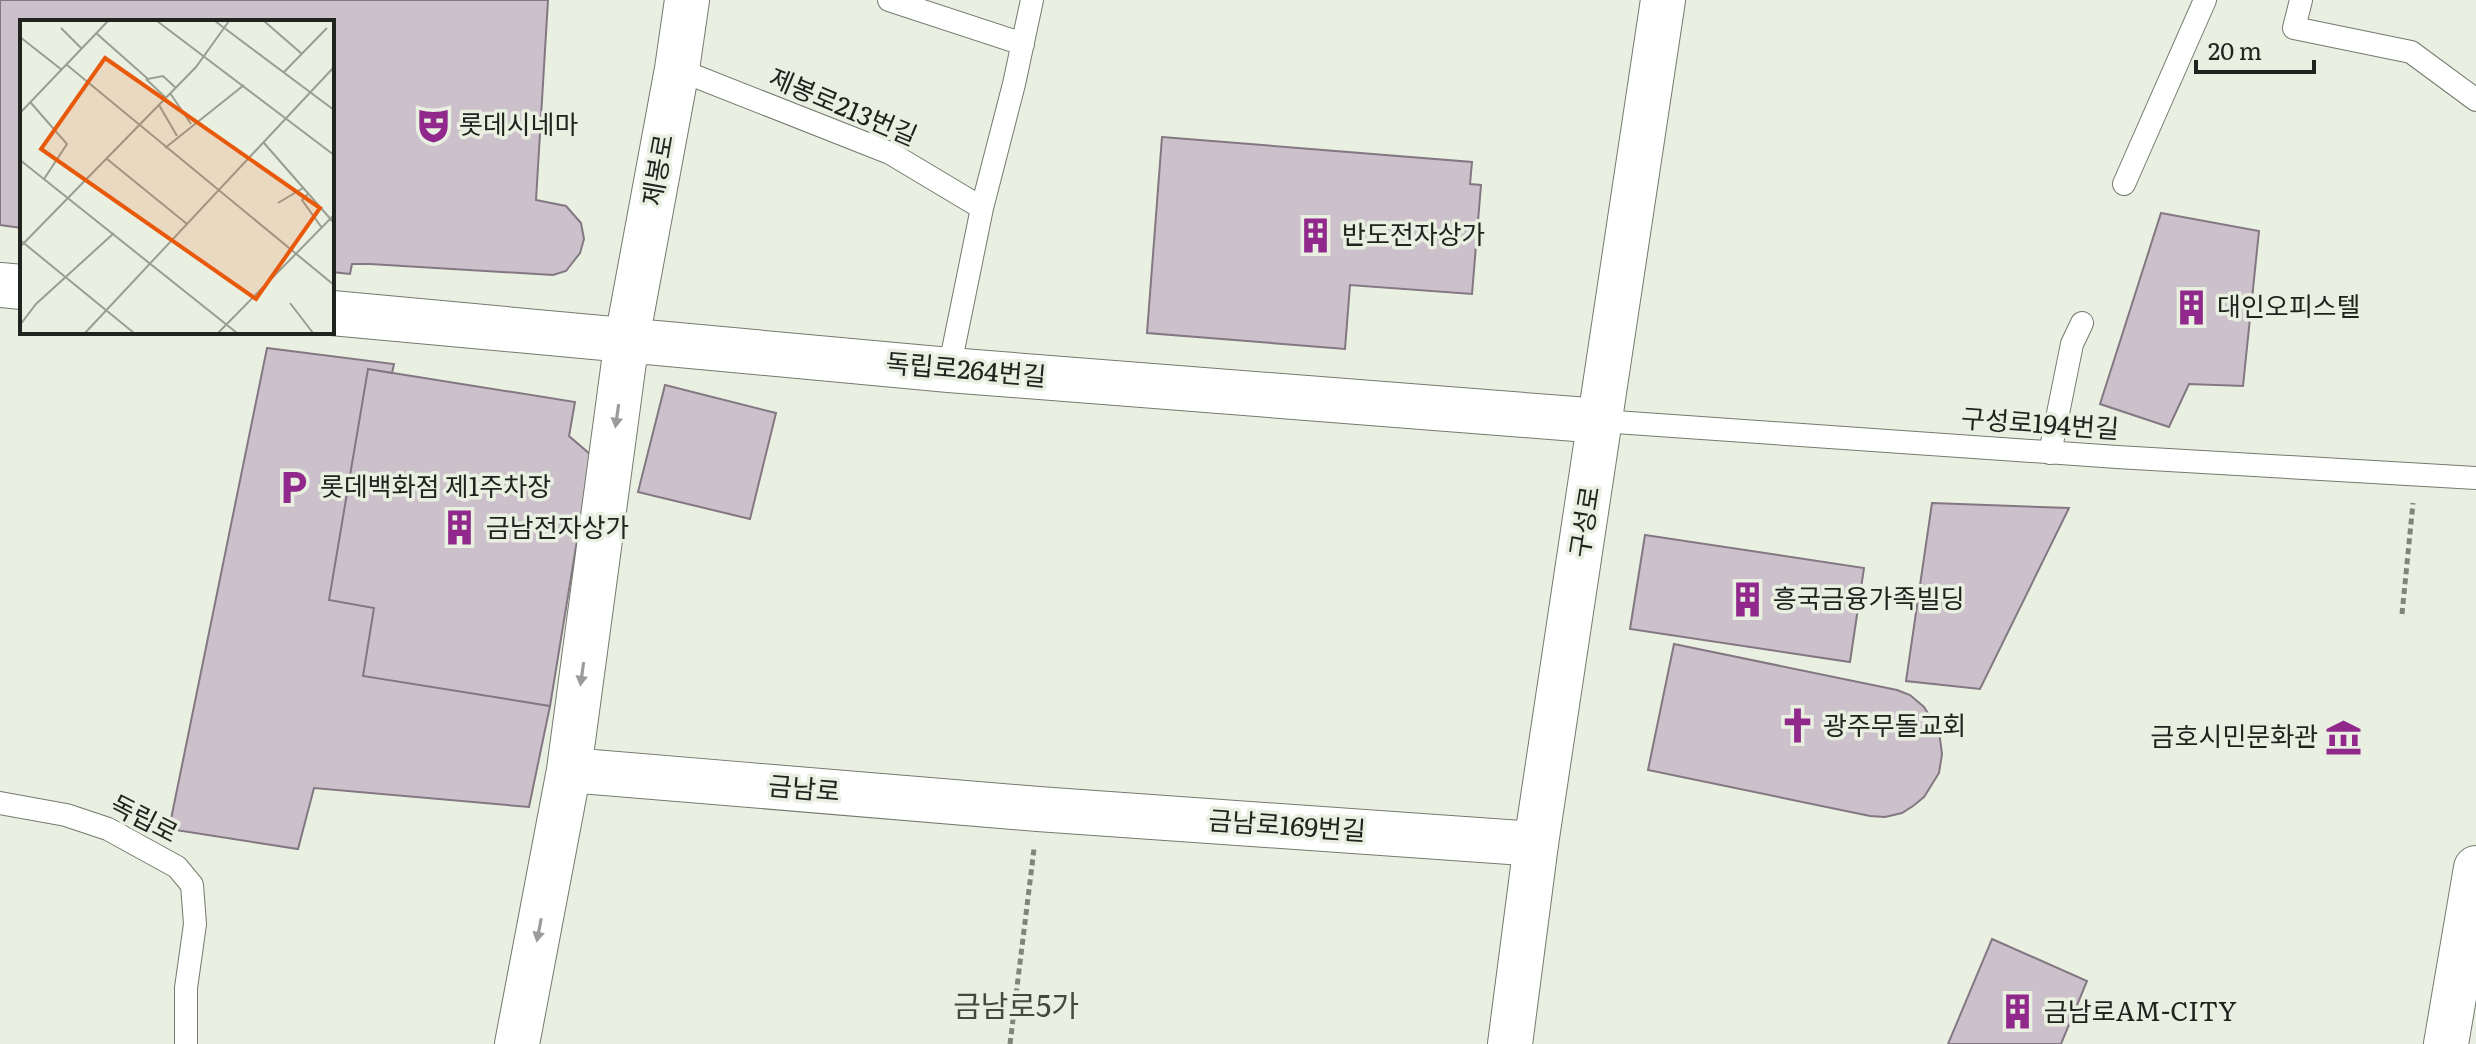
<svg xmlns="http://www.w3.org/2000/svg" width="2476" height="1044" font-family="Literata,'Noto Sans KR',serif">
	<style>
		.building { fill: #ccc0cb; stroke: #837782; stroke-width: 2 }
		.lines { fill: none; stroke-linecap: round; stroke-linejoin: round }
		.service-casing { stroke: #747a6d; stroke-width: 24 }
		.minor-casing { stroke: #747a6d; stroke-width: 46 }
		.tertiary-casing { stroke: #747a6d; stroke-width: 46 }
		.path { stroke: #80857b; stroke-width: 5; stroke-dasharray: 6 4; stroke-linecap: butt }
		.service { stroke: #fff; stroke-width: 22 }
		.minor { stroke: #fff; stroke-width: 44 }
		.tertiary { stroke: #fff; stroke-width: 44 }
		.oneway { fill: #9b9c9a }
		.labels { text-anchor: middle; stroke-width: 7; stroke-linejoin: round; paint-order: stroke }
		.street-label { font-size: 26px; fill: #21231e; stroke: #e9f0e1 }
		.poi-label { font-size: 26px; fill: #21231e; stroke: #e9f0e1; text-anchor: start }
		.quarter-label { font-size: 30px; fill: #43493d; stroke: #e9f0e1 }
		.inset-road { fill: none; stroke: #999e93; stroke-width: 2 }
		.view { fill: #e8590c; fill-opacity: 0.15; stroke: #e8590c; stroke-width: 4 }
		.inset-edge { fill: none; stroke: #21231e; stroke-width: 4 }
	</style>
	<rect width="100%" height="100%" fill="#e9f0e1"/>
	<path class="building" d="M0,0H548L536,200L566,206L581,223L584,239L580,253L566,271L553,275L370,264H352L350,274L332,272V22H22V228L0,225Z
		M1162,137L1472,162L1470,184L1481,185L1472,294L1350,285L1345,349L1147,333Z
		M2161,213L2259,231L2243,386L2189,384L2169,427L2100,404Z
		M267,348L394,364L392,373L368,369L329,600L374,608L363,676L550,706L529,807L314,788L298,849L169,829Z
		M368,369L575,402L569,436L591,455L550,706L363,676L374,608L329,600Z
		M665,385L776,413L750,519L638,492Z
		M1932,503L2069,508L1980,689L1906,681Z
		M1645,535L1864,568L1850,662L1630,629Z
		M1674,644L1897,690L1910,695L1924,707L1939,731L1942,754L1939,773L1924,797L1913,806L1902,813L1885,817L1870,816L1648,770Z
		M1992,939L2087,981L2061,1044H1948Z"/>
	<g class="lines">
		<defs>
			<path id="service" d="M889,0L1023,44
				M2301,0L2294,28L2411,52L2476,100
				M677,69L890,153L982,208
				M2124,184L2205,0
				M949,370L982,208L1014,84L1032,0
				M1601,421L2117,457L2476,478
				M2050,453L2072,344L2082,323
				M0,803L66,815L108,829L177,867L192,885L195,924L186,988V1044"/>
			<path id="minor" d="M0,285L22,287
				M332,313L949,370L1601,421
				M569,770L1038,809L1536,844
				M517,1044L569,770L627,339L677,69L687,0
				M2446,1044L2476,868"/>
			<path id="tertiary" d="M1510,1044L1536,844L1663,0"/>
		</defs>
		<use href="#service" class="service-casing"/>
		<use href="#minor" class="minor-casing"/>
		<use href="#tertiary" class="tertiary-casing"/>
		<path class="path" d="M2402,614L2413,503
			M1010,1044L1034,849"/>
		<use href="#service" class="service"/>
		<use href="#minor" class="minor"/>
		<use href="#tertiary" class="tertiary"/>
	</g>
	<defs><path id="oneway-solid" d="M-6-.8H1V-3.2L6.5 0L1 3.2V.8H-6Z" transform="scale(2)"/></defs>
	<g class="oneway">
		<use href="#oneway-solid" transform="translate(617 416) rotate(98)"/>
		<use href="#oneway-solid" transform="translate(582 674) rotate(98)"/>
		<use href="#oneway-solid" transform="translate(539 930) rotate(101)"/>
	</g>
	<defs>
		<symbol id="theatre-bare" viewBox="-9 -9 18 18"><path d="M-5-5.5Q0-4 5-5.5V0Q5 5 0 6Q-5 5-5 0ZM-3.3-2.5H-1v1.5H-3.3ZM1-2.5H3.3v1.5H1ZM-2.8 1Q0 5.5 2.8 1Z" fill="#91288c" stroke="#e9f0e1" stroke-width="2.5" paint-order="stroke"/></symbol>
		<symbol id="building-bare" viewBox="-9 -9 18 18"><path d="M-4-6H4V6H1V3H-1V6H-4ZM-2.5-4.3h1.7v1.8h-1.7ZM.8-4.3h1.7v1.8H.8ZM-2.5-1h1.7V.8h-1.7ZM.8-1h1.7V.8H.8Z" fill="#91288c" stroke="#e9f0e1" stroke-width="2.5" paint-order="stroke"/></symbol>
		<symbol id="parking-bare" viewBox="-9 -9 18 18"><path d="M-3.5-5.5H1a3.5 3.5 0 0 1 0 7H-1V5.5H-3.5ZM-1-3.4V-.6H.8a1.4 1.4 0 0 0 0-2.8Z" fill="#91288c" stroke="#e9f0e1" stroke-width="2.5" paint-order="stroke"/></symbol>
		<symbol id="church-bare" viewBox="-9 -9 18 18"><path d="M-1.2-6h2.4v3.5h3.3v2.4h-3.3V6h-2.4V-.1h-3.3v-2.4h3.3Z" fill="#91288c" stroke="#e9f0e1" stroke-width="2.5" paint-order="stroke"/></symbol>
		<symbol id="museum-bare" viewBox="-9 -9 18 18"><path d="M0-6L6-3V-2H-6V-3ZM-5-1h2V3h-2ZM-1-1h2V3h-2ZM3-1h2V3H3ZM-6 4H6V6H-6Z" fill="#91288c" stroke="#e9f0e1" stroke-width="2.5" paint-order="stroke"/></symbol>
	</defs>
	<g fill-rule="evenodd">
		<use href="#theatre-bare" x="408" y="100" width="51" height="51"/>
		<use href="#building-bare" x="1290" y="210" width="51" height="51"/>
		<use href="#building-bare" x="2166" y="282" width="51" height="51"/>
		<use href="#parking-bare" x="268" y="462" width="51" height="51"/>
		<use href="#building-bare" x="434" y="502" width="51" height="51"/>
		<use href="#building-bare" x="1722" y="574" width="51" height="51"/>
		<use href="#church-bare" x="1772" y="700" width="51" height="51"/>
		<use href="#museum-bare" x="2318" y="712" width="51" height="51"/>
		<use href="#building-bare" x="1992" y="986" width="51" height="51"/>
	</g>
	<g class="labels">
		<g class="street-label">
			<text transform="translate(843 107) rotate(23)" y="9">제봉로213번길</text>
			<text transform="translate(658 170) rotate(-80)" y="9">제봉로</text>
			<text transform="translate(966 370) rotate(5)" y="9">독립로264번길</text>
			<text transform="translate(2040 424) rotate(4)" y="9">구성로194번길</text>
			<text transform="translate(1585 522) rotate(-81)" y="9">구성로</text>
			<text transform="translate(804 789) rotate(5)" y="9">금남로</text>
			<text transform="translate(144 819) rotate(27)" y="9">독립로</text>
			<text transform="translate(1287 826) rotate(4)" y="9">금남로169번길</text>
		</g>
		<g class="poi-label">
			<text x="459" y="134">롯데시네마</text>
			<text x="1342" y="244">반도전자상가</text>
			<text x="2217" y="316">대인오피스텔</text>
			<text x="320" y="496">롯데백화점 제1주차장</text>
			<text x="486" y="537">금남전자상가</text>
			<text x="1773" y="608">흥국금융가족빌딩</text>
			<text x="1823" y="735">광주무돌교회</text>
			<text x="2318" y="746" text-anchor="end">금호시민문화관</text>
			<text x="2044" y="1021">금남로AM-CITY</text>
		</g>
		<g class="quarter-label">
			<text x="1016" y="1017">금남로5가</text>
		</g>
	</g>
	<g transform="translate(20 20)">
		<rect width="314" height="314" fill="#e9f0e1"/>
		<path class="inset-road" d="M137,1L314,135M195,1L314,90M244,1L282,34M41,8L62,29M76,13L128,59L143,56L156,68M0,17L42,50M47,45L314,265M264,52L307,8M126,59L146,78M150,73L171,104M11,83L47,124L24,159M139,85L157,116M0,93L88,1M244,123L314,203M145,128L224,65M87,139L167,204M0,140L217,313M288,174L282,180L302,208M258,183L283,168M0,220L114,313M0,227L176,47L209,1M270,283L293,313M0,305L16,284L94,213M65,313L314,47M198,313L314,195"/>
		<path class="view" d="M85,38L300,188L236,279L21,129Z"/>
		<rect width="314" height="314" class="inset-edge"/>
	</g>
	<path d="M2196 60v12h118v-12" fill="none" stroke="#21231e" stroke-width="4"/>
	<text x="2208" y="60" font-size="24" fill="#21231e" stroke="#e9f0e1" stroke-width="6" paint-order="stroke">20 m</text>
</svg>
